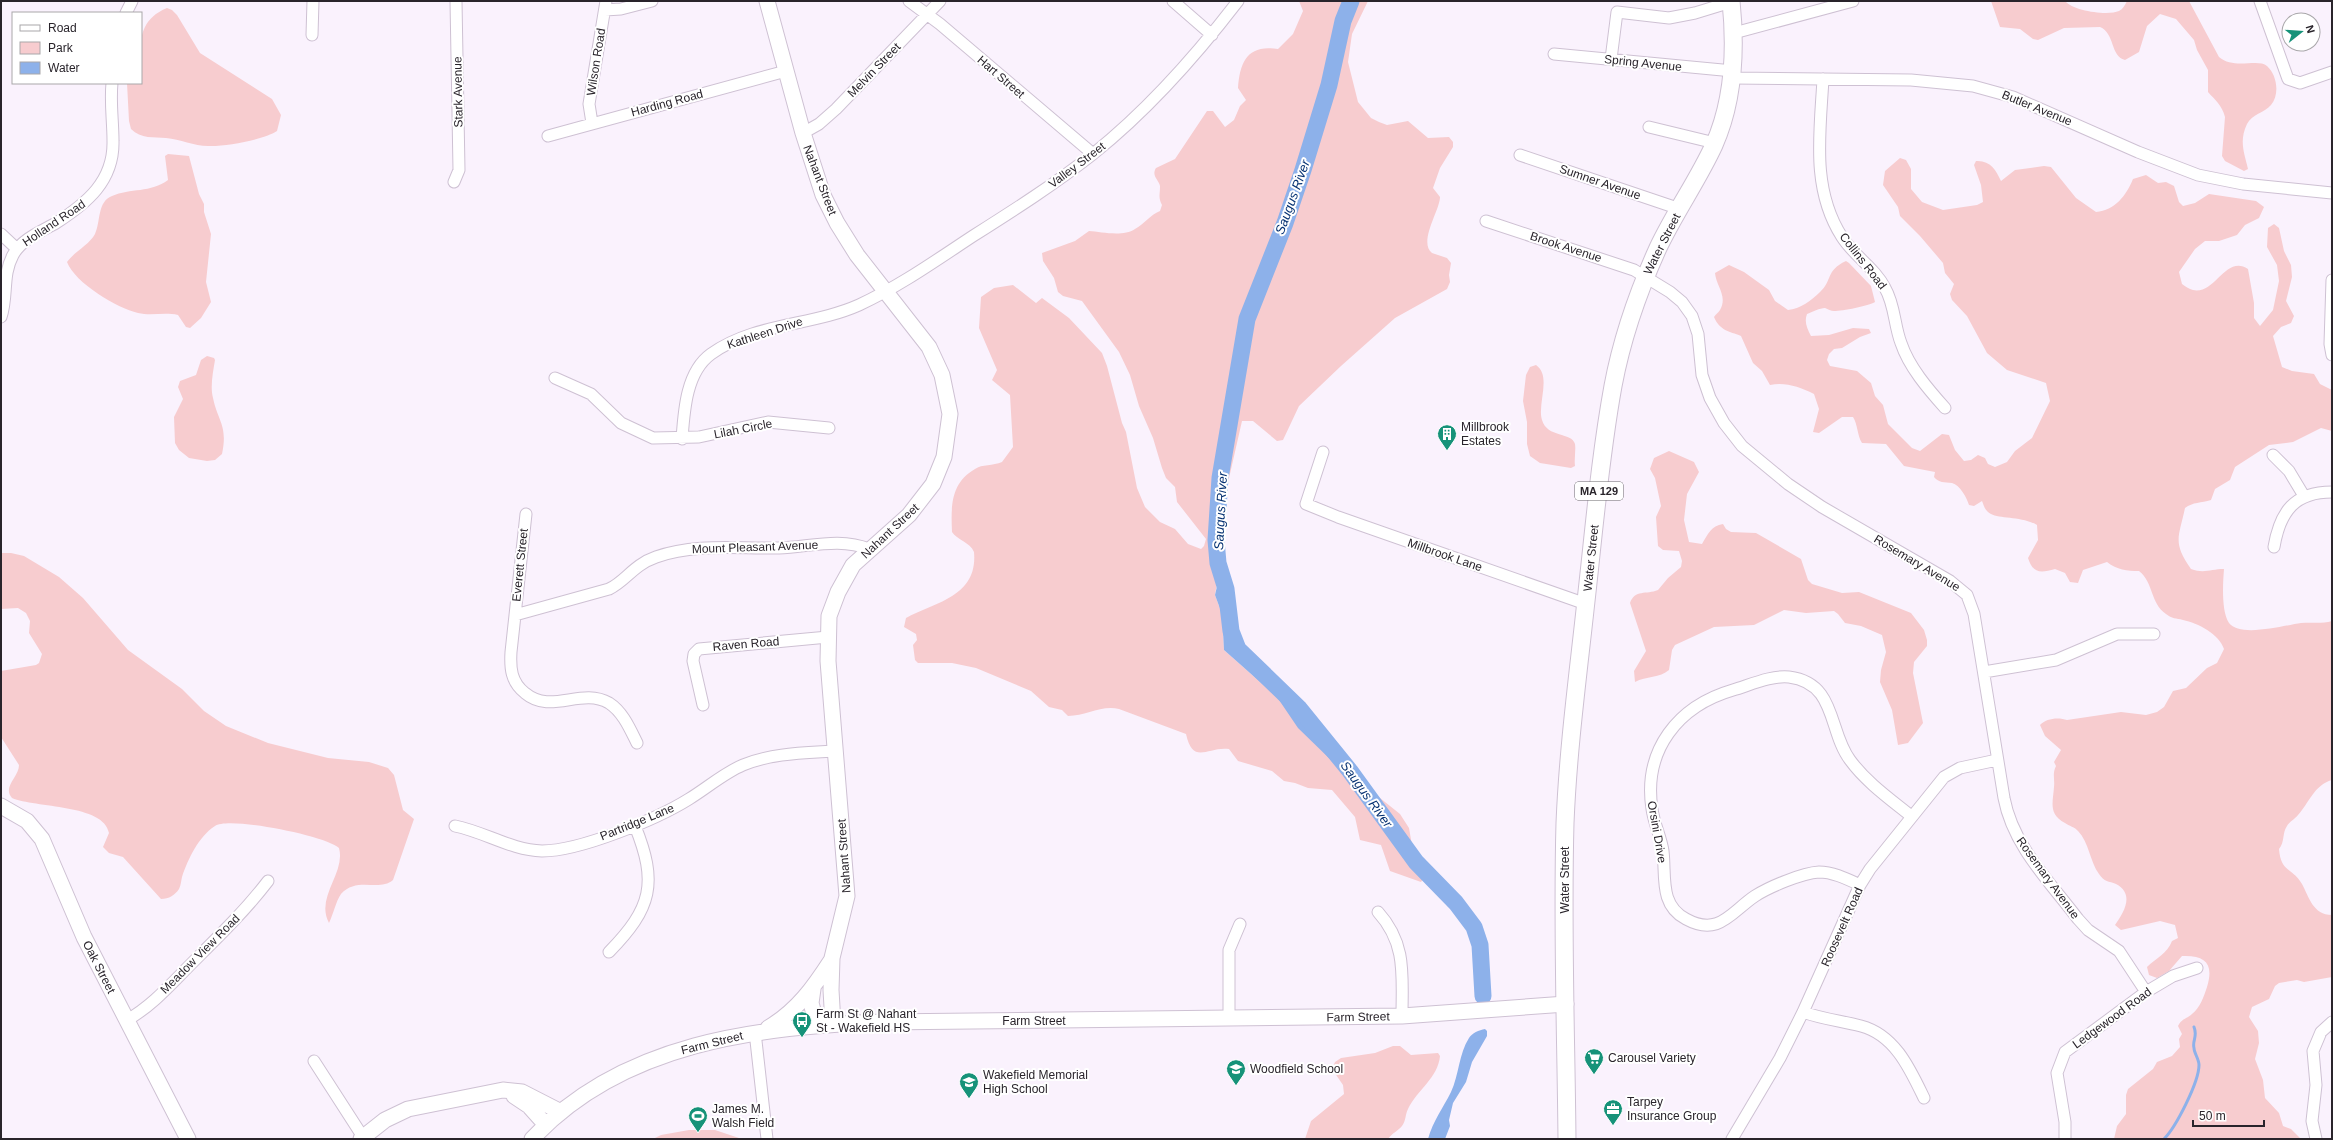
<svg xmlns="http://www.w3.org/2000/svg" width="2333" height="1140" font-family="Arial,sans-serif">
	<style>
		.green { fill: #f7cccf }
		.water { fill: #8db1ea }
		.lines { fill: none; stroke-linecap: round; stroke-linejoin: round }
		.stream { stroke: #8db1ea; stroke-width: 3 }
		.river { stroke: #8db1ea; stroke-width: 17 }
		.street-casing { stroke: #cec1d3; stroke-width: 13 }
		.secondary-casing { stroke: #cec1d3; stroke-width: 17 }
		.primary-casing { stroke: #cec1d3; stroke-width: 19 }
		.street { stroke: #fff; stroke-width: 11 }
		.secondary { stroke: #fff; stroke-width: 15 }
		.primary { stroke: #fff; stroke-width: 17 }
		.labels { text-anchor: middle; stroke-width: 4; stroke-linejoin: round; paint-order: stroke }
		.shield { fill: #fff; stroke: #69666b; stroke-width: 1 }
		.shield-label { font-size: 11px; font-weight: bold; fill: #29242b }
		.street-label { font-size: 12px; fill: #29242b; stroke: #fff }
		.poi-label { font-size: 12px; fill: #29242b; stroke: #fff; text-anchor: start }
		.water-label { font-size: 13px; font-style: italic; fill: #053172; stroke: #fff }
	</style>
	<rect width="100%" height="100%" fill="#faf2fd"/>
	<path class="green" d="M1299,1H1368L1352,34L1348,62L1358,102L1371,118L1379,122L1387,125L1408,121L1428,138L1449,137L1453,142V147L1440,168L1433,188L1440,197C1440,210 1418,242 1432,253L1447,258L1451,263L1449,275L1450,282L1447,289L1395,318L1341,366L1299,406L1283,440L1277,441L1253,421H1242L1212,553V561L1218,577L1215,595L1222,614L1224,650L1277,697L1334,763L1354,781L1370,790L1400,814L1409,828L1413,851L1424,878L1421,882L1390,871L1381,845L1360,840L1355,817L1332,790L1308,788L1295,783L1284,781L1272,771L1238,761L1229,749C1208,746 1193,766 1186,734L1119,709C1101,705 1086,716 1068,716L1062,710L1049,707L1031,691L976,668L952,663H918L915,660L913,645L917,640L916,634L904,627L906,618C935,602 978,597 974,552C970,542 957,540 952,532C951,508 950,483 975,469C982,464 993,466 1002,462L1013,447L1010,395L992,380L997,370L979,328L981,297L994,288L1013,285L1036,303L1042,298L1069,318L1102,353L1107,366L1122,423L1126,432L1137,488L1145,507L1160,522L1175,529L1188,544L1201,549L1204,546L1206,539L1177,502L1175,487L1166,478L1162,468L1153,438L1139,406L1130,375L1119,352L1082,301L1063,296L1058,292L1054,278L1043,261L1042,253L1075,241L1089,231C1102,232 1123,237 1135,229C1144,224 1150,215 1160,211L1162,205C1158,197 1160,195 1160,186C1159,180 1151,176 1156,168L1175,159L1207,111H1213L1225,127L1234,120L1240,106L1246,100L1238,88C1240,61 1248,44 1278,49L1293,34L1303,11Z
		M1991,1H2065C2073,11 2108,16 2119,11C2123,9 2125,5 2127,1H2189L2219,57C2234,70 2258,58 2267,66C2277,75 2280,94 2271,105C2264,113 2252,114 2247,124C2239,141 2244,152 2248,169L2244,171L2225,161L2222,156L2225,117C2222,105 2215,100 2208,92V70L2197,50L2194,40L2176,19L2160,14L2147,26L2139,52L2125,60C2110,56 2115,33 2100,27L2064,28L2038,40L2033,39L2020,29L2000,27Z
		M167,8L172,10L177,15L200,53L272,99L281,115L277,131C263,140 224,147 208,146C194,146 180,139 166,138C154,137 141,139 131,129L129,121L127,83H141C141,52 133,22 167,8Z
		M168,154L189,156L199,194L204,204V212L211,234L206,282L211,302L201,318L190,328L186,327L178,315C165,312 151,316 138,313C117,308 75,283 67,262C74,252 89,245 95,234C101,221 97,202 112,196C130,188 151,193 168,180L165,156Z
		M1900,158L1906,160L1911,169V189L1922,202L1943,210L1977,205L1983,202L1981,185L1974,165L1976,161C1990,160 1996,170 2001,181L2015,170L2044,166L2051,167L2076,198L2096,212C2115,210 2126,196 2133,179L2146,175L2158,183L2166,182L2174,186L2179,202L2183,206L2195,203L2209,194L2256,201L2264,207L2259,218L2245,225L2237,235L2219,241H2205L2195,249L2179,272L2182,284C2185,286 2189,289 2193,290C2215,295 2226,254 2248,269L2254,303V318L2260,326L2273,310L2279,281L2277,265L2267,247L2268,228L2274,224L2279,228L2284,251L2291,265L2292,277L2286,301L2294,316L2291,323L2281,327L2273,336L2282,367L2292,371L2314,374L2320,384L2332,390V431L2321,428L2293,442L2269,445L2235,467L2230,480L2215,489L2211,500C2201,503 2193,502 2185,508C2179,537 2172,542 2191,569C2204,574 2211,569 2224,569C2223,582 2221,611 2229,623C2240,638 2286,625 2301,623C2312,622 2322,624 2332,621V780C2314,785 2309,803 2298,815C2295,819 2289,822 2287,826C2282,833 2285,842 2279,849C2281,873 2292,867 2302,884C2309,897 2313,915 2332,915V977L2304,982L2297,980L2279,983L2275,986L2269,999L2252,1007L2249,1017L2258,1031L2259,1043L2255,1059L2263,1080L2265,1098L2279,1113L2283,1126L2291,1129L2301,1139H2114L2117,1126L2126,1114V1095L2128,1089L2153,1069L2157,1062L2172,1056L2180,1047L2179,1039L2182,1034L2178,1026C2182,1018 2187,1019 2192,1014C2200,1008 2204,996 2207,987C2214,964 2206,955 2182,956L2169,971L2157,978L2149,975L2147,967C2156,958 2167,954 2172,941L2178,938L2175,925L2160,921L2121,930L2115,925C2124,912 2135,894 2116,884C2109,881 2104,882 2099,874C2090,862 2089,842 2078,831C2075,827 2069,826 2065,823C2048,814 2053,802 2054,787C2055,779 2052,774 2056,766L2054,762L2061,750L2045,736L2040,725C2046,718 2059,717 2067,720L2121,712L2146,715L2157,712L2164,707L2173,691L2186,688L2207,668L2217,663L2224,649C2219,634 2198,623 2183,620C2176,618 2172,619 2166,614C2150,603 2154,583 2139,571C2127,571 2117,570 2107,562L2083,570L2078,583L2070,582L2065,573L2055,569C2041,573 2033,574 2028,558L2038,540L2037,525C2021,516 2000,519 1991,514C1985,511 1984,506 1982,501L1974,506L1969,505C1967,498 1960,485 1952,483C1944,482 1939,483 1934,477L1935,472L1904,466L1886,444L1862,443C1857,435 1858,425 1853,417H1842L1819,433L1813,432L1819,409L1814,394C1799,387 1786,382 1770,385L1762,371L1753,363L1741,336C1729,331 1720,331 1714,317C1716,314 1718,313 1720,310C1728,296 1716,286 1715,273L1729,265L1744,272L1769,290L1775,301L1788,310C1800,309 1812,300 1820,292C1833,280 1825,271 1846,261L1849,263L1871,286L1875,302C1869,306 1842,311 1834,311C1831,311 1828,309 1825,308C1820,308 1812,312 1807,314C1804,322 1807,328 1811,336L1829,335L1853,328L1869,329L1871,333L1860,337L1842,348L1834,349L1829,354L1827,360L1830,366L1857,371L1871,383L1875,396L1883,405L1888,424L1912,448L1920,451L1942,434L1949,435L1955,450L1964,461L1971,460L1978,455L1985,458L1988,464L1995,467L2007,462L2015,451L2032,438L2050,401L2046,383L2007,370L1987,353L1967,316L1952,300L1950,294L1954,284L1945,273L1943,263L1920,236L1900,216L1898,207L1883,185L1885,171Z
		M207,356L214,358L215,360C213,372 210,387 213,398C218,422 228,425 222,454L215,460L207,461L189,458L179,450L175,443L174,417L183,399L178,387L180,381L196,375L201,360Z
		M1536,365C1552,376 1537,404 1542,420C1547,438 1572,432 1575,444C1576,451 1574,459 1575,466L1571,468L1540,463L1530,456L1527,444V422L1523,401L1526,375L1530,367Z
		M1669,451L1694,462L1699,472L1687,494L1684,520L1689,542L1702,544C1708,534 1711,526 1723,524L1726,529L1731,532L1756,533L1801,559L1808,580L1812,584L1842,593L1859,592L1911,613L1924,630L1927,640V646L1914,662L1913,673L1923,723L1908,743L1898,745L1892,710L1880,682L1881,670L1886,652L1882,635L1861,626L1845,623L1838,614L1834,611L1806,613L1784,610L1754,625L1714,627L1675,645L1672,650L1669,670C1660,678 1646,676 1635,682L1634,671L1646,651L1630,603C1635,589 1646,595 1658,590L1668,578L1681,567L1682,561L1679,551L1663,550L1658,546L1656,517L1661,506L1655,478L1650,469L1654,458Z
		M1,553H11L24,556L59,577L83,598L128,650L182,689L204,711L226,726L268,743L328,758L369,762L388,768L394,775L403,810L414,819L393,880C379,892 357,876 341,894C336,901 333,915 329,923C315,897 346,873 339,848C327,836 229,816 215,826C199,836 188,859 182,877C181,881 181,885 179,889C175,895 169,899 161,899L123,857L109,853L103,847L109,833C104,804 35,808 12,798C2,787 19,777 19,765L1,737V671L36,665L39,663L42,654L29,633L30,621L26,613L18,608L1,609Z
		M1393,1046H1400L1411,1055L1438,1053L1440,1056C1438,1078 1417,1090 1408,1109C1405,1115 1406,1121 1402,1126C1398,1131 1392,1133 1388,1139H1305L1311,1121L1344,1094L1343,1085L1332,1069L1335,1062L1341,1058L1375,1053Z
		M689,1130H715L742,1139H653L661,1135Z"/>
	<path class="water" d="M1218,582L1221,586L1227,616L1226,641L1244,664L1300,713L1354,780L1370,790L1354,781L1334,763L1298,728L1277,697L1224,650L1222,614L1215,595Z
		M1485,1029L1487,1031V1036L1472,1062L1466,1082L1453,1103L1449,1120L1450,1126L1445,1139H1428C1433,1121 1443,1108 1451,1092C1459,1075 1459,1053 1469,1038C1472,1033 1479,1030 1485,1029Z"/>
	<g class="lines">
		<path class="stream" d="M2164,1139C2176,1127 2199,1082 2199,1065C2199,1059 2194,1053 2194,1048C2192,1040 2198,1037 2194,1027"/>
		<path class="river" d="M1351,1L1343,21L1329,85L1303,170L1285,223L1247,319L1220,478L1216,540L1218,563L1226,589L1231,631L1238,649L1299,708L1350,771L1416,862L1456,903L1474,927L1480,945L1483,996"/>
		<defs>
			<path id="street" d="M909,1L940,24L1093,154
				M1173,1L1212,35
				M2260,1L2288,79L2300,83L2332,72
				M605,10L621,9L652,1
				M126,13L132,1
				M1734,33L1853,1
				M312,35L313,1
				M1554,54L1733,71
				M1611,59L1617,12L1669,18L1695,13L1731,2
				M1732,78L1911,80L1973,86L2013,97L2138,152L2198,175L2243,184L2332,193
				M1823,79C1820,133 1811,189 1842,237C1854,256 1875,268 1885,288C1895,305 1894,325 1901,343C1909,367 1928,389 1945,408
				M592,123L589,104L606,1
				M1649,127L1715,143
				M803,133L819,124L836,109L940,1
				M548,136L786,71
				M1520,155L1680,209
				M454,182L459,170L456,1
				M1486,221L1634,270L1670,292L1682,302L1692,316L1698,334L1702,375L1710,398L1724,423L1742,446L1788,484L1822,507L1950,581L1967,595L1974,614L2004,798C2013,846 2050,882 2078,919L2088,930L2119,951L2146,992
				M1,234L17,249
				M2332,280L2330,344L2332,355
				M1,317C8,297 2,275 13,255C22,239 40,232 56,223C87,203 114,181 113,141C113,121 110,102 112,83
				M555,378L591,394L621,423L653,438L699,437L768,422L829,428
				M682,439C684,411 686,372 711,354C754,323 812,326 859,305C900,286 935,261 973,236C1014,210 1055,184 1093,154C1148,110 1195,57 1238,1
				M1323,452L1306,504L1338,517L1586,604
				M2273,455L2289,471L2304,496
				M526,514L511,652C510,668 511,682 525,693C551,715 581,687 609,703C623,712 630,729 637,743
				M2274,547C2280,512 2294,492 2332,492
				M515,615L609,589C626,581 633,565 656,557C696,543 737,549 779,548C809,547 840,537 869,549
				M1984,672L2056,660L2117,634H2154
				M703,705L693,661L694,654L699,649L828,637
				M455,826C485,832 511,850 542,851C580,851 657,819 689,799C707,788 724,773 743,765C772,753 804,753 835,751
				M1860,885C1847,879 1833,872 1819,872C1802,873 1769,887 1755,896C1731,912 1719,937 1686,919C1659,905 1666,876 1663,851C1661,837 1654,824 1652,809C1643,750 1678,706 1733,690C1750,685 1772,675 1789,677C1837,683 1828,731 1850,760C1866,782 1890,799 1911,816
				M1378,912C1407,944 1402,976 1402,1016
				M609,952C652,908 658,883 635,826
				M1803,1012C1822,1019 1842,1021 1861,1026C1895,1035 1910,1069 1924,1098
				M1229,1019V950L1240,924
				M127,1020C152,1006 171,984 191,964C218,937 245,911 268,881
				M755,1032L767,1139
				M314,1061L363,1137
				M1732,1139L1780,1058L1803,1012L1860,885L1870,869L1944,777L1960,768L1997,760
				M2065,1139V1122L2057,1073L2065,1052L2146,992L2173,976L2197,968
				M2316,1139L2312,1121L2316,1085L2313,1051L2321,1032L2332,1022"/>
			<path id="secondary" d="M767,1L803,133L823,195L837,223L857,255L929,347L942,375L950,414L944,457L933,484L909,515L853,565L838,592L829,616L828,661L847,896L832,958L831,990L833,1024
				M1,806L27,821L42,839L84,937L188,1139
				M813,989L811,1003L817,1025
				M768,1028C797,1011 814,987 832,959
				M514,1096L529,1106L546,1125
				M361,1139L385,1120L408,1109L503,1090L522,1092L561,1112
				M532,1139C621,1043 759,1026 883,1022L1402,1016L1566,1004"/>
			<path id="primary" d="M1567,1139C1566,1034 1562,928 1565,823C1568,749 1578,675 1586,601C1594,530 1600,457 1613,386C1622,338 1638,292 1658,248C1675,212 1698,180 1714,145C1734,100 1736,49 1731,1"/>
		</defs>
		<use href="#street" class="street-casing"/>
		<use href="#secondary" class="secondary-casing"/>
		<use href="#primary" class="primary-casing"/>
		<use href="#street" class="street"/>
		<use href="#secondary" class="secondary"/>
		<use href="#primary" class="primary"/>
	</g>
	<defs>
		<symbol id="building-pin" viewBox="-11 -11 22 30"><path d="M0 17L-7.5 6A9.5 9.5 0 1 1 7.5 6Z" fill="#169279" stroke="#fff"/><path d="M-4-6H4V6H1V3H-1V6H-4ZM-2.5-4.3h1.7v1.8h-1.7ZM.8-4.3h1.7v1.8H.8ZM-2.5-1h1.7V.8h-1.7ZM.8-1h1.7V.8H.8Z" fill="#fff"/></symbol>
		<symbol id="bus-pin" viewBox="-11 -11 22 30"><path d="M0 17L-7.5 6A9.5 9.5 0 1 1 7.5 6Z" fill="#169279" stroke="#fff"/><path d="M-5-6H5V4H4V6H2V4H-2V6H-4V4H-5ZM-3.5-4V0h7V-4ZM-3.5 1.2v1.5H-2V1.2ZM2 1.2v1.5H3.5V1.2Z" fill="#fff"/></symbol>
		<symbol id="supermarket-pin" viewBox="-11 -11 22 30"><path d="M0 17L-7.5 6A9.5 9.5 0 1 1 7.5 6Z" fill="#169279" stroke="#fff"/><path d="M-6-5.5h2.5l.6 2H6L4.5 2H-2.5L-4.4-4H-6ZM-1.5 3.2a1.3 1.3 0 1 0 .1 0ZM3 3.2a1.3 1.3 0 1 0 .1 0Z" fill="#fff"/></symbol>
		<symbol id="school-pin" viewBox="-11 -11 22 30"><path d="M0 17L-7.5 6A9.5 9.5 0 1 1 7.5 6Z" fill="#169279" stroke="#fff"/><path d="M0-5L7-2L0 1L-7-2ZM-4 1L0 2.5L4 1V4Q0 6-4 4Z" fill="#fff"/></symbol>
		<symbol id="office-pin" viewBox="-11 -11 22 30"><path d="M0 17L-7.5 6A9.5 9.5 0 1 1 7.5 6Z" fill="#169279" stroke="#fff"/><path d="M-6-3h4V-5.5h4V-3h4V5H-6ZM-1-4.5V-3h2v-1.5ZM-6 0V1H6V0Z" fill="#fff"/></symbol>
		<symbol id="stadium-pin" viewBox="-11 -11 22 30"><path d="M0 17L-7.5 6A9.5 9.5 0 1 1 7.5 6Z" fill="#169279" stroke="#fff"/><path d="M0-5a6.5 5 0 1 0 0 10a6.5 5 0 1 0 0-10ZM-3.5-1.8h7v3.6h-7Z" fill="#fff"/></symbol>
	</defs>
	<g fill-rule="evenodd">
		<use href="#building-pin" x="1436" y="423" width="22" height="30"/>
		<use href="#bus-pin" x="791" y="1010" width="22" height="30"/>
		<use href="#supermarket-pin" x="1583" y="1047" width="22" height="30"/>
		<use href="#school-pin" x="1225" y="1058" width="22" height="30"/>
		<use href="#school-pin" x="958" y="1071" width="22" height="30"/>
		<use href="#office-pin" x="1602" y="1098" width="22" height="30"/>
		<use href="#stadium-pin" x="687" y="1105" width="22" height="30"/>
	</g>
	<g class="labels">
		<rect class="shield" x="1575" y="482" width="48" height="18" rx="3"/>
		<g class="shield-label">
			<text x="1599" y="495">MA 129</text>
		</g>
		<g class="street-label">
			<text transform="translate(596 62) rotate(-81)" y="4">Wilson Road</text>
			<text transform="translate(1643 63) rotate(6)" y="4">Spring Avenue</text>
			<text transform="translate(874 70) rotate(-46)" y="4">Melvin Street</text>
			<text transform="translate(1001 77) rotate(41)" y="4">Hart Street</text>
			<text transform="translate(458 92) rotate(-91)" y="4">Stark Avenue</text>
			<text transform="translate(667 103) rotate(-15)" y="4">Harding Road</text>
			<text transform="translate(2037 108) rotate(22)" y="4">Butler Avenue</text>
			<text transform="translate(1077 165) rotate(-37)" y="4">Valley Street</text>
			<text transform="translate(820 180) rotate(69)" y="4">Nahant Street</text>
			<text transform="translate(1600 182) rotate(19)" y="4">Sumner Avenue</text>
			<text transform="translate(54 223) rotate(-34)" y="4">Holland Road</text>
			<text transform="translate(1662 244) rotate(-63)" y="4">Water Street</text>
			<text transform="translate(1566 247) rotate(18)" y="4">Brook Avenue</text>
			<text transform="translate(1863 261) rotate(52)" y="4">Collins Road</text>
			<text transform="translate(765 333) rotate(-18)" y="4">Kathleen Drive</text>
			<text transform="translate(743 429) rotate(-11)" y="4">Lilah Circle</text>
			<text transform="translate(890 531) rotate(-43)" y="4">Nahant Street</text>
			<text transform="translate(755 547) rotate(-2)" y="4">Mount Pleasant Avenue</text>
			<text transform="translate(1445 555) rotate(19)" y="4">Millbrook Lane</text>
			<text transform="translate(1591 558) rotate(-84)" y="4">Water Street</text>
			<text transform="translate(1917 563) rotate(31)" y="4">Rosemary Avenue</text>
			<text transform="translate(520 565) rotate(-84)" y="4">Everett Street</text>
			<text transform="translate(746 644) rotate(-5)" y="4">Raven Road</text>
			<text transform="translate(637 822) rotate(-22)" y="4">Partridge Lane</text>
			<text transform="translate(1657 832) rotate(80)" y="4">Orsini Drive</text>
			<text transform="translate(844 856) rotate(-94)" y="4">Nahant Street</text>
			<text transform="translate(2048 878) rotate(54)" y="4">Rosemary Avenue</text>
			<text transform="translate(1565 880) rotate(-90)" y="4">Water Street</text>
			<text transform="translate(1842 927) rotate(-66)" y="4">Roosevelt Road</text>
			<text transform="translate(200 954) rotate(-45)" y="4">Meadow View Road</text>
			<text transform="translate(99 967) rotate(63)" y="4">Oak Street</text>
			<text transform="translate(1358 1017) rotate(-1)" y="4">Farm Street</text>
			<text transform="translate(2112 1018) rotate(-36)" y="4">Ledgewood Road</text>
			<text x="1034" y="1025">Farm Street</text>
			<text transform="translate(712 1043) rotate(-14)" y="4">Farm Street</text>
		</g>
		<g class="poi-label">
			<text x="1461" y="431">Millbrook<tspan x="1461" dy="14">Estates</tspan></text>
			<text x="816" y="1018">Farm St @ Nahant<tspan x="816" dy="14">St - Wakefield HS</tspan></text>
			<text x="1608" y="1062">Carousel Variety</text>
			<text x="1250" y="1073">Woodfield School</text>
			<text x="983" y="1079">Wakefield Memorial<tspan x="983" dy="14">High School</tspan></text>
			<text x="1627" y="1106">Tarpey<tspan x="1627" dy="14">Insurance Group</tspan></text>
			<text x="712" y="1113">James M.<tspan x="712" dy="14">Walsh Field</tspan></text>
		</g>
		<g class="water-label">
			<text transform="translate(1292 197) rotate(-70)" y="5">Saugus River</text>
			<text transform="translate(1220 511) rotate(-87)" y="5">Saugus River</text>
			<text transform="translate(1367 794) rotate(54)" y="5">Saugus River</text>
		</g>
	</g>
	<rect width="2333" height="1140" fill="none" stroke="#29242b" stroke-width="4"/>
	<rect x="12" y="12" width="130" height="72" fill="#ffffff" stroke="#a9a7aa"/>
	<rect x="20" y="25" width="20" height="6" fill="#ffffff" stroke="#a9a7aa"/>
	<text x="48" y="32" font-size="12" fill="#29242b">Road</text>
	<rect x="20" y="42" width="20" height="12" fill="#f7cccf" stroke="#a9a7aa"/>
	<text x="48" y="52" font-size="12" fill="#29242b">Park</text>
	<rect x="20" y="62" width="20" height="12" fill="#8db1ea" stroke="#a9a7aa"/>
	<text x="48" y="72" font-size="12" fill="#29242b">Water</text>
	<g transform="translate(2301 32) rotate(73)"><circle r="19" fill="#ffffff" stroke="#a9a7aa"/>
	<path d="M0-3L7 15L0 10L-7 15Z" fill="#169279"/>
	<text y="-6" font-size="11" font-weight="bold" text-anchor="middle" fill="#29242b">N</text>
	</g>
	<path d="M2193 1120v6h71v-6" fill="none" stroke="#29242b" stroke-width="2"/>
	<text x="2199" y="1120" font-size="12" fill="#29242b" stroke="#ffffff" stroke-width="3" paint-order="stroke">50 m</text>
</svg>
